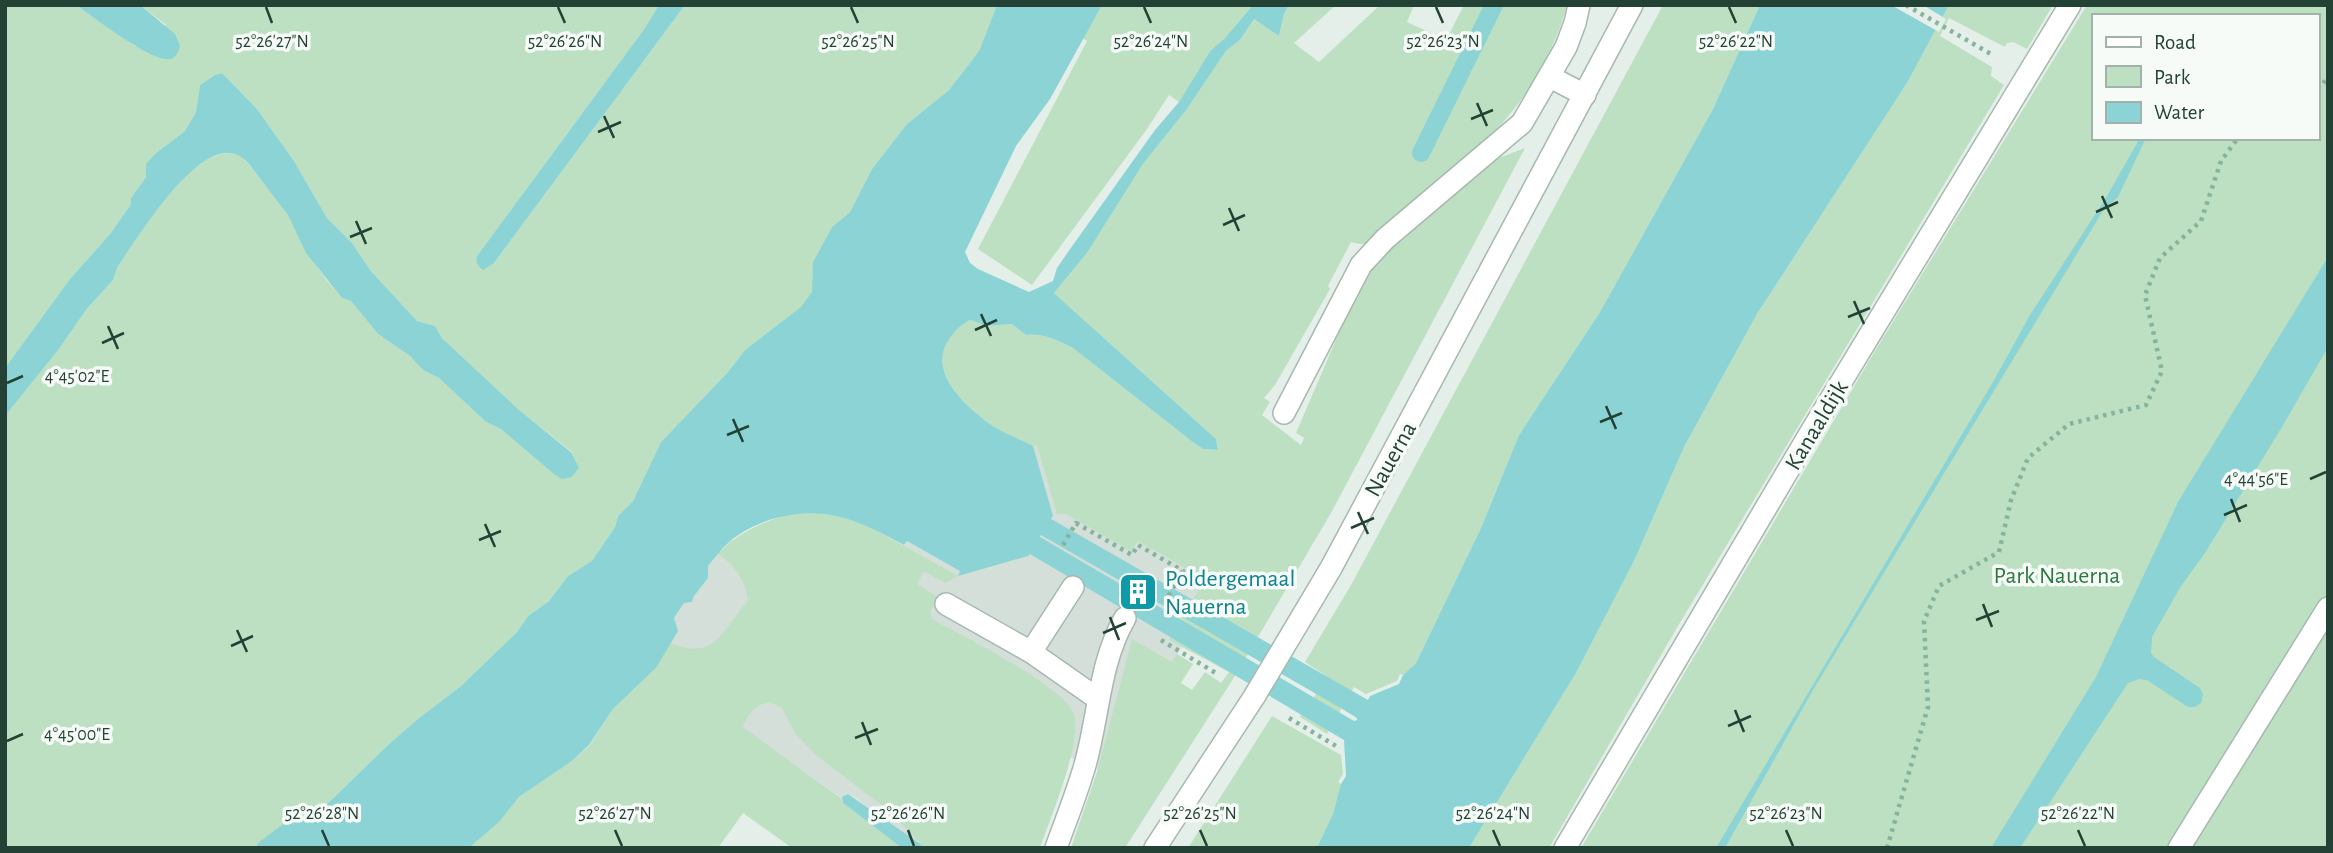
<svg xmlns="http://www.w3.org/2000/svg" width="2333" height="853" font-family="'Alegreya Sans',sans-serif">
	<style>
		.built { fill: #d3dfd8 }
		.green { fill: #bde0c2; fill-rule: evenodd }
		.water { fill: #8bd3d5; fill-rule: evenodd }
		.pier { fill: #e5efe9 }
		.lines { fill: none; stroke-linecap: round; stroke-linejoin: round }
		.stream { stroke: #8bd3d5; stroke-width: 18 }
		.service-casing { stroke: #a7b8af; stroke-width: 24 }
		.minor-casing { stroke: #a7b8af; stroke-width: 24 }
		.tertiary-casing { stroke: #a7b8af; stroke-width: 24 }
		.path { stroke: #84b39e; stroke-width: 4.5; stroke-dasharray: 3.5 5; stroke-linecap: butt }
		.service { stroke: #fff; stroke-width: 21 }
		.minor { stroke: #fff; stroke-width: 21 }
		.tertiary { stroke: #fff; stroke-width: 21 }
		.ticks { fill: none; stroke: #234235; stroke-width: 2.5 }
		.labels { text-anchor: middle; stroke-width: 7; stroke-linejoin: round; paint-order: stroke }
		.street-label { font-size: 24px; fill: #234235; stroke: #f6fbf8 }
		.park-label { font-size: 24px; fill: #2b7a3f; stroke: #f6fbf8 }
		.culture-label { font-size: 24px; fill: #0d838f; stroke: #f6fbf8; text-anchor: start }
		.ticks-label { font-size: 18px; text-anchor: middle; fill: #234235; stroke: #f6fbf8; stroke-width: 7; stroke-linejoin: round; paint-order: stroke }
	</style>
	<rect width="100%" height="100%" fill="#e5efe9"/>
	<path class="built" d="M994,427L1248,533L1108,773L1026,739L924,848L854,797L848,794L843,797V799L657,666L674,618L684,603L692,602L694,596L708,578V566L730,540L905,545L907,541L961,571L1035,546L1053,516Z"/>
	<path class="green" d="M5,5H76L135,46L166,25L140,5H659L645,28L477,256L494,263L685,5H997L979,51L949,90L907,124L872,169L850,212L832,227L813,262V292L801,308L745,350L728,372L661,442L633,501L618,516L615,527L592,561L568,576L548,602L528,616L517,632L461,686L419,718L389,744L317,814L301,819L258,843L256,848H5V416L59,349L86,310L113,280L118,266C140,236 196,135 242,156L288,214L306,252L325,278L342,298L351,301L378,334L410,356L423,370L439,378L486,422L501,429L532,455L572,477L579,468L572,452L518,409L442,338L435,326L417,321L370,270L352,243L327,218L294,161L257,109L222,73L215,75L200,85L196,112L185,131L156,153L146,177L131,198V204L110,234L70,279L5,368Z
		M1102,5H1253L1225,38L1210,51L1179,102L1169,95L1147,129L1032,285L978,249L1087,41L1083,38Z
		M1289,5H1336L1294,43L1319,62L1380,5H1414L1407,22L1446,40L1464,5H1567C1555,50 1528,97 1496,130L1379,234C1367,244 1366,246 1351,242L1328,286L1330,289L1275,385L1264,398L1270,402L1262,415L1301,445L1304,438L1296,433L1341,328L1373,268L1385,253L1491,161L1525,148L1331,513L1235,676L1125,848H1071L1098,769L1132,639L1172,662L1177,654L1193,664L1181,683L1192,690L1205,672L1221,683L1229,672L1169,640L1205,579L1138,541L1131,551L1066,514H1057L1037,445L1033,446C1020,439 1005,434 993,426C966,407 922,369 953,333C957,328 964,324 970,320L987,326L1012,324L1026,335C1043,333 1058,340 1073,348L1194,443L1203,449L1218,450L1216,439L1054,293L1087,253L1143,164L1187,109L1226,51L1240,40L1254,19L1279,36L1284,14Z
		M1663,5H1760L1713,109L1600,312L1519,435L1481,528L1416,663L1403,675L1400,674L1397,681L1366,694L1354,687L1327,734L1300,717L1301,714L1304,715L1326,676L1305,662L1351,585Z
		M1949,5H2053L2027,49L2013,42L2007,43L2005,47L1949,18L1940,36L1992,67L1991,76L2004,85L1678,626L1549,848H1469L1576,673L1634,561L1684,447L1757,314L1907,83Z
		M2087,5H2328V848H1581L1875,351ZM2093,16H2317V138H2093Z
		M793,513H827L863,523L958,576L945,583L924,571L917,584L939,598L930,611L932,619C961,635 1064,686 1074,714C1083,741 1050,819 1040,848H924L892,813L817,756L795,733L782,708L770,702C755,705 748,713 743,727L842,799L843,803L902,848H792L743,813L718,848H469L499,822L519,797L572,761L589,746L613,709L656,668L671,643C715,662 722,630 748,601C745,580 736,566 718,554C739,531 763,522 793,513Z
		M1272,716L1341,755L1343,774L1338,782L1341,784C1336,806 1330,829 1317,848H1188Z"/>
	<path class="water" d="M76,5H140L175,34L180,46C178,51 177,57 171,59C152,63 94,17 76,5Z
		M659,5H685L494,263L483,270C477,266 476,262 477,256L645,28Z
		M997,5H1102L1050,99L1016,146L965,252L970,263L978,269L1029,292L1053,281L1057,268L1068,252L1155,130L1179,102L1210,51L1225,38L1253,5H1289L1284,14L1279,36L1254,19L1240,40L1226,51L1187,109L1143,164L1087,253L1054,293L1216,439L1218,450L1203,449L1194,443L1073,348C1058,340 1043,333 1026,335L1012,324L987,326L970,320C964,324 957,328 953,334C922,369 966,407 993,426C1005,434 1020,439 1033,446L1053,516L1051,519L1368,700L1370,696L1399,684L1403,675L1416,663L1481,528L1519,435L1600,312L1713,109L1760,5H1949L1907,83L1757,314L1684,447L1634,561L1576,673L1469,848H1317L1333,814L1341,784L1346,776L1344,740L1030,554L1028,556L958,576L960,571L907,541L904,545C858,520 825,504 772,519C757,524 740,532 729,542C721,549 715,558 708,566V578L694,596L692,602L684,603L674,618L678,631L656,668L613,709L589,745L572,761L519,797L499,822L469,848H256L258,843L282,825L317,814L389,744L419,718L461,686L517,632L528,616L548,602L568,576L592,561L615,527L618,516L633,501L661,442L728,372L745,350L801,307L812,292L813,262L832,227L850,212L872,169L907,124L949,90L979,51ZM1041,535L1344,710L1357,718V720L1354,721L1040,537Z
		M222,73L257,109L294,161L327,218L352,243L370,270L417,321L435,326L442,338L518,409L572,453L579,468L572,477L562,479L554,474L501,429L486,422L439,378L423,370L410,356L378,334L351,301L342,298L306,253L288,215L248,163C208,118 138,239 118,266L113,280L86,310L59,349L5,416V368L70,279L110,234L131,204V198L146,177V164L156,153L185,131L196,112L200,85L215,75Z
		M2140,138H2146L2118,197L2104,209L1813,690L1725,848H1716L1993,382L2030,315L2107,196Z
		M2328,257V347L2282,427L2205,553L2181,586L2152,637L2151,653L2154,657L2200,688L2203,695L2201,703L2195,707H2188L2147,680L2139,679L2128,683L2020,848H1991L2096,677L2178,502Z
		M848,794L919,843L924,848H902L843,803L842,797Z"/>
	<path class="pier" d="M1891,5H1923L1946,19L1939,32Z"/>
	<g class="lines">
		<path class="stream" d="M1421,153L1494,5"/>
		<defs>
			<path id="service" d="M946,604L1031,652L1073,587
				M1031,652L1098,699
				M1056,848C1066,820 1077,793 1085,765C1099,716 1099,663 1125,618
				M2179,848L2328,608"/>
			<path id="minor" d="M1550,77L1585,95
				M1284,413L1361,265L1385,239L1522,123L1566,47L1575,23L1579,5
				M1565,848L1812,430L2070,5"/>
			<path id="tertiary" d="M1155,848L1254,697L1331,568L1632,5"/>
		</defs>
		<use href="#service" class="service-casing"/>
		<use href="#minor" class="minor-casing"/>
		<use href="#tertiary" class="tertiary-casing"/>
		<path class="path" d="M1906,5L1991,54
			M2317,88L2321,87L2328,76
			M1063,545L1076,523L1132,555L1138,545L1183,571L1163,605
			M1161,640L1219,675
			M1289,718L1336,746
			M1887,848L1928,707L1924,621L1939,586L1999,552L2011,500L2028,458L2069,424L2146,405L2162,371L2145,295L2160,258L2201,221L2221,161L2238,138"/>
		<use href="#service" class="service"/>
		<use href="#minor" class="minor"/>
		<use href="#tertiary" class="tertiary"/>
	</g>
	<path class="ticks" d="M266,7L272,23M558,7L565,23M851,7L858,23M1144,7L1151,23M1436,7L1443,23M1729,7L1736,23M1477,103L1487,126M604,116L614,138M1471,119L1493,110M598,132L621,122M2102,196L2112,218M1229,208L1239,231M2096,212L2118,202M356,221L366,244M1223,225L1245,215M350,237L372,228M1854,301L1864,324M981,314L991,336M1848,317L1870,308M108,326L118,349M975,330L997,320M102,343L124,333M7,383L23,376M1606,406L1616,429M733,419L743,442M1600,422L1622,413M727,435L749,426M2310,479L2326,472M2231,499L2240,522M1358,512L1368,534M2224,515L2247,505M485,524L495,547M1351,528L1374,518M479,540L501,531M1983,604L1992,627M1110,617L1119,640M1976,620L1999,611M237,630L247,652M1103,633L1126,623M231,646L253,636M1735,710L1744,732M862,722L871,745M1728,726L1751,716M855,738L878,729M7,741L23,734M322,830L329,846M615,830L622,846M908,830L914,846M1200,830L1207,846M1493,830L1500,846M1786,830L1793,846M2078,830L2085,846"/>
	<defs>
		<symbol id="building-square" viewBox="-11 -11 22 22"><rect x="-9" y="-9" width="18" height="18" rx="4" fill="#0f9aa8" stroke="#f6fbf8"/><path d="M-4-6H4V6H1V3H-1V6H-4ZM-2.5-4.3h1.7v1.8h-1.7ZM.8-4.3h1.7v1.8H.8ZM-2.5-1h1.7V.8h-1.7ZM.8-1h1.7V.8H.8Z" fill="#fff"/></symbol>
	</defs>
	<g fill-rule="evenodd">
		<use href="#building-square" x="1116" y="570" width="44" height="44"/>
	</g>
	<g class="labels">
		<g class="street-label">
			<text transform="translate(1816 425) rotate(-59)" y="8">Kanaaldijk</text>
			<text transform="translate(1390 459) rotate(-61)" y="8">Nauerna</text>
		</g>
		<g class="park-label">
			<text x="2057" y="583">Park Nauerna</text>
		</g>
		<g class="culture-label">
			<text x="1165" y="586">Poldergemaal<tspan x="1165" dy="28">Nauerna</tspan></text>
		</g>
	</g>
	<g class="ticks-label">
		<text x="272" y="47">52°26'27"N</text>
		<text x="565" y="47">52°26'26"N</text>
		<text x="858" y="47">52°26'25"N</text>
		<text x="1151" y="47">52°26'24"N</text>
		<text x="1443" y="47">52°26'23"N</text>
		<text x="1736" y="47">52°26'22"N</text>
		<text x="77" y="382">4°45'02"E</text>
		<text x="2256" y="485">4°44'56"E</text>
		<text x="77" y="740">4°45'00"E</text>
		<text x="322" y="819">52°26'28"N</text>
		<text x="615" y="819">52°26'27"N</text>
		<text x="908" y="819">52°26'26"N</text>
		<text x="1200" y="819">52°26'25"N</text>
		<text x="1493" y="819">52°26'24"N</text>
		<text x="1786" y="819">52°26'23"N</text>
		<text x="2078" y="819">52°26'22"N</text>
	</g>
	<rect width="2333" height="853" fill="none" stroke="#234235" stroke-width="14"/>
	<rect x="2092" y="14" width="228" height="126" fill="#f6fbf8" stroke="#a2b1aa" stroke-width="2"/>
	<rect x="2106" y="37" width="35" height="10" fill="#ffffff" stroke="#a2b1aa" stroke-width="2"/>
	<text x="2154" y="49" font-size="21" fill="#234235">Road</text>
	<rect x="2106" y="66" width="35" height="21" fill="#bde0c2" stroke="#a2b1aa" stroke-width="2"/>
	<text x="2154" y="84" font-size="21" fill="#234235">Park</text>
	<rect x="2106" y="102" width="35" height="21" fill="#8bd3d5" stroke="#a2b1aa" stroke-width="2"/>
	<text x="2154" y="119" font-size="21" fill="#234235">Water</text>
</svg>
